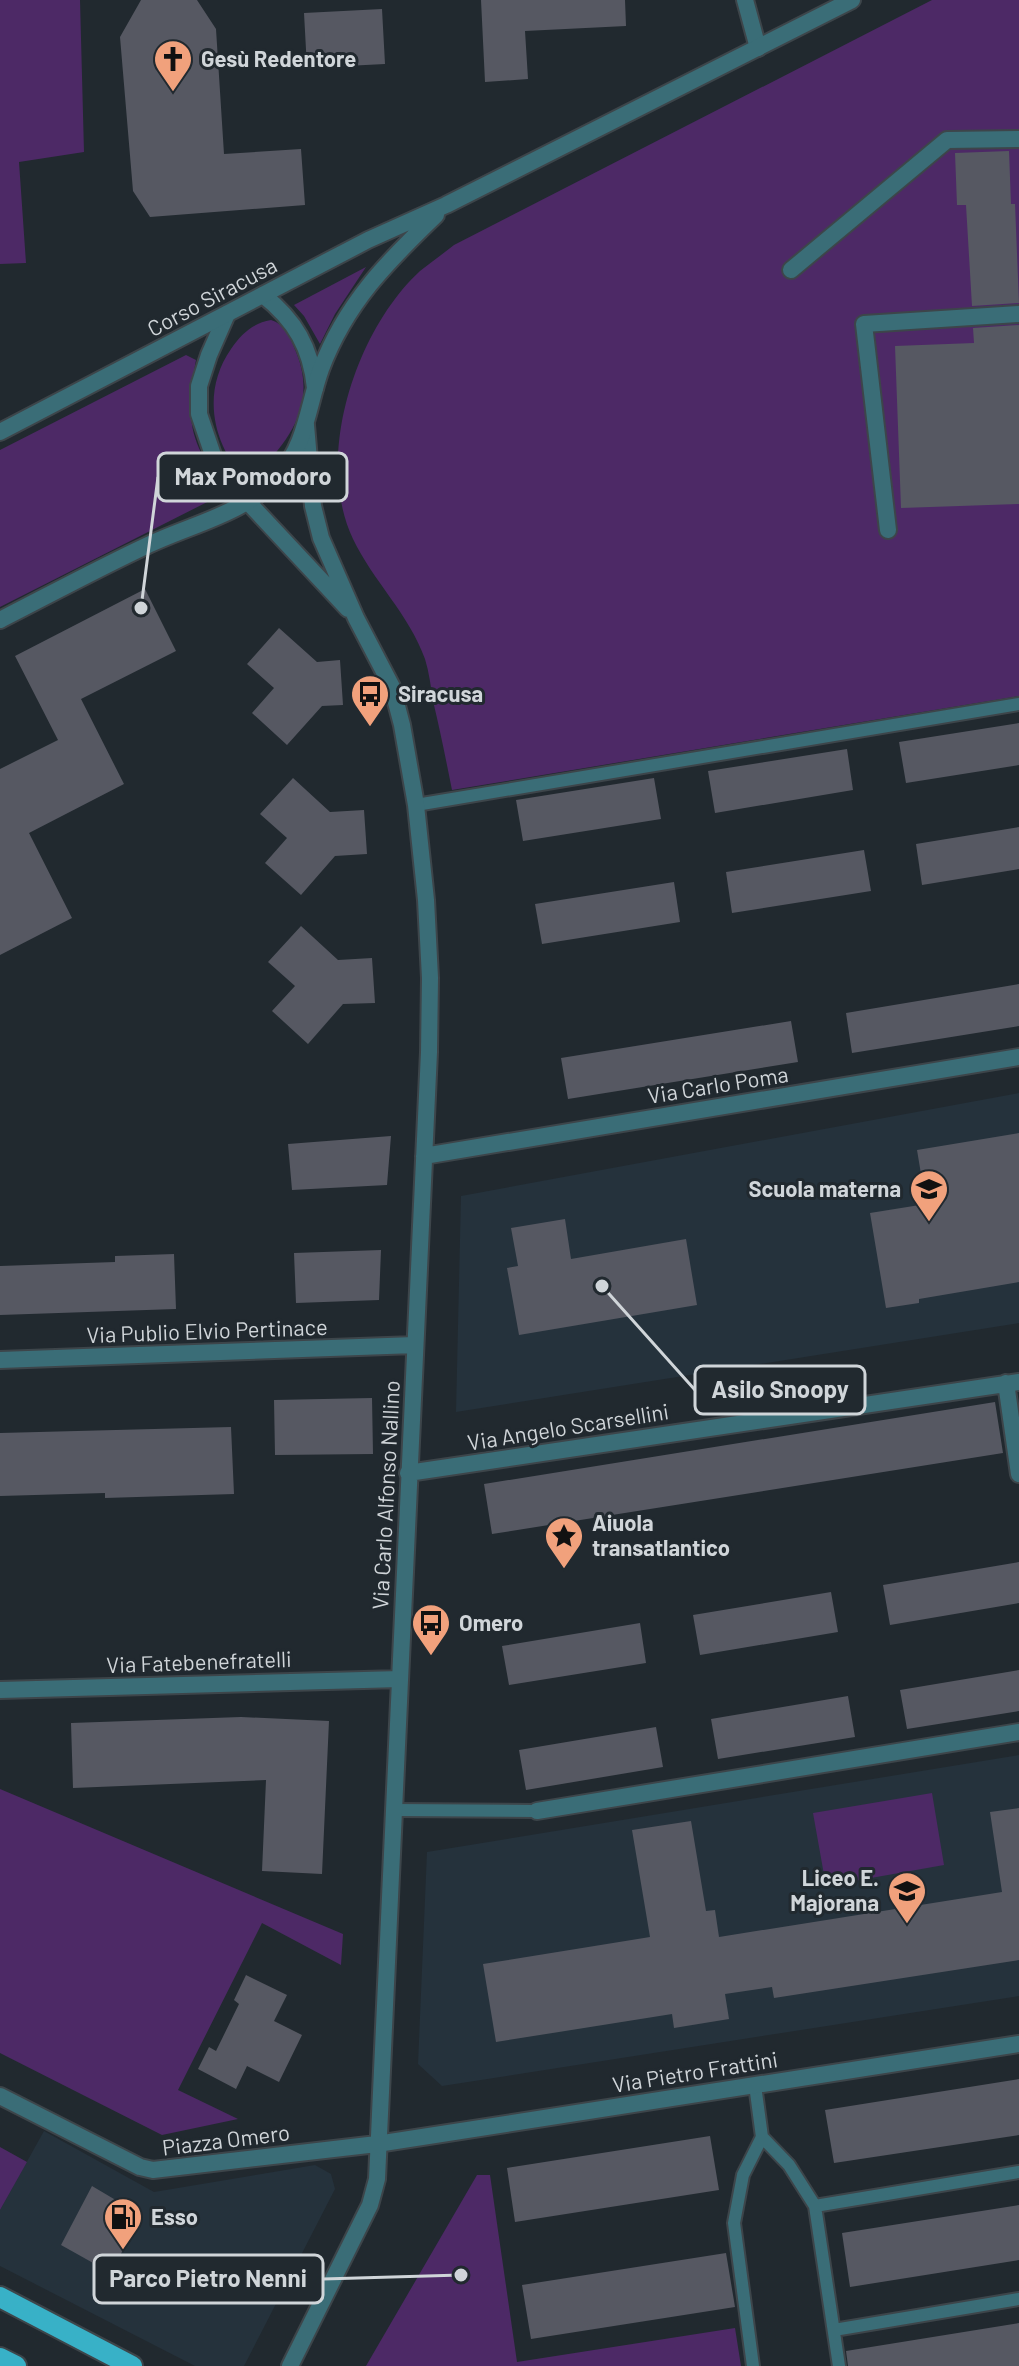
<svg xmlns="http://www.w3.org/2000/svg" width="1019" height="2366" font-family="Barlow,sans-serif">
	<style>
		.built { fill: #25323c }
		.green { fill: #4d2966 }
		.building { fill: #565862 }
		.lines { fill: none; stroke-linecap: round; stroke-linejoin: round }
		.service-casing { stroke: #3d454a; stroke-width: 16 }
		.pedestrian-casing { stroke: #3d454a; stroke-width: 20 }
		.minor-casing { stroke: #3d454a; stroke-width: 20 }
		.tertiary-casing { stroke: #3d454a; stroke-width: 20 }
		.primary-casing { stroke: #3d454a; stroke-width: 24 }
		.service { stroke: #3a6d77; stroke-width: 12 }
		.pedestrian { stroke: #3a6d77; stroke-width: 16 }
		.minor { stroke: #3a6d77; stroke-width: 16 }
		.tertiary { stroke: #3a6d77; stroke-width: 16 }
		.primary { stroke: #38b1c7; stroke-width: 20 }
		.labels { text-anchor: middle; stroke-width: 6; stroke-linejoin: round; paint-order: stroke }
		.poi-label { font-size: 22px; font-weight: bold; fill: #d0d5d9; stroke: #21292f; text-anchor: start }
		.street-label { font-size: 22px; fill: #d0d5d9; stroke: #21292f }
		.leader { fill: none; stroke: #d0d5d9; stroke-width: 3 }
		.callout-dot { fill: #d0d5d9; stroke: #21292f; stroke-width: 3 }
		.callout { fill: #21292f; stroke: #d0d5d9; stroke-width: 3 }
		.callout-label { font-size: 24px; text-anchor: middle; font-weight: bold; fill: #d0d5d9 }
	</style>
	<rect width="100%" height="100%" fill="#21292f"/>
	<path class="built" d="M1019,1093V1323L456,1412L461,1196Z
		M1019,1755V1996L442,2086L418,2064L427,1852Z
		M44,2131L154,2192L315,2165L331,2174L335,2189L244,2366H195L0,2266V2210Z"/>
	<path class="green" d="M0,0H80L84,152L19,162L26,263L0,264Z
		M932,0H1019V696L452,790C446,760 440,730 433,701C431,687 429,672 425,659C409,614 373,581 353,539C314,457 356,330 420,271C431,262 443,254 454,245Z
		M366,267L335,314L320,344L304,316L294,305Z
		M271,320C284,324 289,335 294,347C320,404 289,443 248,482C212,446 201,392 231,349C241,334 253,323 271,320Z
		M186,355L196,360C185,421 189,443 227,492L0,607V450Z
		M0,1789L343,1934L341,1965L262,1923L178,2090L238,2119L162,2135L0,2053Z
		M932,1793L944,1865L826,1886L813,1813Z
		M0,2147L27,2162L0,2210Z
		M477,2175H490L517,2362L735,2328L741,2366H366Z"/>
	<path class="building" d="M141,0H197L216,29L224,154L301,149L305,205L150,217L133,191L120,37Z
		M481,0H625L626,26L525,31L528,79L485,82Z
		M382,9L385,64L307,68L304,13Z
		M1009,151L1011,204H1015L1019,303L972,306L966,205H957L955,153Z
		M1019,325V504L901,508L895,346L974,343L973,328Z
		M145,589L176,651L81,699L124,784L29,833L72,918L0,955V769L58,740L15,656Z
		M279,628L317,662L340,660L343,705L322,706L287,745L252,713L274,688L247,664Z
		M1019,723V765L906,783L899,742Z
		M847,749L853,790L715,813L708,771Z
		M293,778L330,812L364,810L367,854L335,856L301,895L265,863L287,838L260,814Z
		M654,778L661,819L523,841L516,800Z
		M1019,827V869L922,885L916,844Z
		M864,850L871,891L732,913L726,872Z
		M674,882L680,922L542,944L535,904Z
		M301,926L338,960L372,958L375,1003L343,1004L308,1044L272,1011L295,986L268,962Z
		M1019,984V1026L852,1053L846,1013Z
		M791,1021L798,1062L568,1099L561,1058Z
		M1019,1133V1282L919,1299V1303L886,1308L870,1213L926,1204L917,1150Z
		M391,1136L387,1185L292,1190L288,1144Z
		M565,1219L571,1259L686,1239L697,1305L519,1335L507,1268L518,1266L511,1228Z
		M381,1250L379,1300L296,1303L294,1253Z
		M174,1254L176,1309L0,1315V1266L115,1262V1256Z
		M372,1398L373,1454L275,1455L274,1400Z
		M995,1402L1003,1453L492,1534L484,1484Z
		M231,1427L234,1494L105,1498V1493L0,1496V1433Z
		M1019,1562V1603L890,1625L883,1585Z
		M831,1592L838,1632L700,1655L693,1615Z
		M640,1623L646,1663L509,1685L502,1646Z
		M1019,1670V1711L907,1729L900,1690Z
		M848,1696L855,1737L718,1759L711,1719Z
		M241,1717L329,1721L322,1874L262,1871L266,1780L73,1788L71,1723Z
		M656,1727L663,1767L526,1790L519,1750Z
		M1019,1808V1960L774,1998L772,1987L725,1994L729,2019L674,2028L672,2014L496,2042L483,1964L650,1937L632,1830L691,1821L706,1911L715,1910L719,1937L1002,1892L990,1812Z
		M246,1975L287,1995L274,2021L302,2035L279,2082L247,2066L236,2089L198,2069L209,2047L216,2051L239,2004L234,2000Z
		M1019,2079V2135L834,2163L825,2110Z
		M710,2136L719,2190L515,2222L507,2168Z
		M92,2186L141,2215L111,2273L61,2245Z
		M1019,2205V2260L850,2287L842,2233Z
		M726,2253L735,2307L531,2339L522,2285Z
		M1019,2323V2366H848L846,2351Z"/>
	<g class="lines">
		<defs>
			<path id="service" d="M416,805L1019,704
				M394,1810L537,1811
				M762,2137L789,2165L815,2206L839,2366
				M815,2206L1019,2172
				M834,2330L1019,2299
				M753,2366L734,2223L743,2175L762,2137L755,2085"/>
			<path id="pedestrian" d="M791,270L947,140L1019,139
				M888,530L864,324L1019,314"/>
			<path id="minor" d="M745,0L758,48
				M263,295C295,320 311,348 315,388
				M227,314L209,355L199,386V414L215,461L248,502L348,609
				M424,1156L1019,1057
				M0,1360L415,1345
				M1006,1383L1019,1474
				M408,1473L1019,1382
				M0,1690L400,1679
				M537,1811L1019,1732
				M0,2096L140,2167L153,2170L377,2144L1019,2044
				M290,2366L370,2205L377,2179L429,1052L430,978L426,900L416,805L402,725L392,687L356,618L321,538L313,506L306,425"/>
			<path id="tertiary" d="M0,432L368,240L446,205L852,0
				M0,620C49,595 97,569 146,546C191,524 246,514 279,475C306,445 308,405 321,369C346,303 387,262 436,215"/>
			<path id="primary" d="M0,2297L132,2366
				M0,2358L16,2366"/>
		</defs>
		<use href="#service" class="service-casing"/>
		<use href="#pedestrian" class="pedestrian-casing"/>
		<use href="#minor" class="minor-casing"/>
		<use href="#tertiary" class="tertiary-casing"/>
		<use href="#primary" class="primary-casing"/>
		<use href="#service" class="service"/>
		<use href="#pedestrian" class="pedestrian"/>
		<use href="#minor" class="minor"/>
		<use href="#tertiary" class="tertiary"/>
		<use href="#primary" class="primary"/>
	</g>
	<defs>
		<symbol id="church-pin" viewBox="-11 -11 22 30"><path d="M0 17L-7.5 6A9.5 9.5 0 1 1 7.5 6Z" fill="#f1a17c" stroke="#21292f"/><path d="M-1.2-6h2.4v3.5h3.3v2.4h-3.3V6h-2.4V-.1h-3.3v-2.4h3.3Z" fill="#111"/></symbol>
		<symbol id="bus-pin" viewBox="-11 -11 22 30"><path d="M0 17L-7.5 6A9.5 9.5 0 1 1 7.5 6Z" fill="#f1a17c" stroke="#21292f"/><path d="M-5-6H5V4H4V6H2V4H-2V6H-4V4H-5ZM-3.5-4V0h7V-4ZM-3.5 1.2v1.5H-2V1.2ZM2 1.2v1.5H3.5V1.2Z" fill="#111"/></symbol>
		<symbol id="school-pin" viewBox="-11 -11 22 30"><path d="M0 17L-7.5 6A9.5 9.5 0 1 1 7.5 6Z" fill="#f1a17c" stroke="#21292f"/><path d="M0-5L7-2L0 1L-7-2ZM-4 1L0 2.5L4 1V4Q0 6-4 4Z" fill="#111"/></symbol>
		<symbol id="sight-pin" viewBox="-11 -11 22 30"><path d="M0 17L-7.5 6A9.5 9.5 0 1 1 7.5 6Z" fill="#f1a17c" stroke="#21292f"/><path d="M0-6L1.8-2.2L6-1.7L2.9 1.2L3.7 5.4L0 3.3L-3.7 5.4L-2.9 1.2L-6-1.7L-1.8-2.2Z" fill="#111"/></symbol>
		<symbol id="fuel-pin" viewBox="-11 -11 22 30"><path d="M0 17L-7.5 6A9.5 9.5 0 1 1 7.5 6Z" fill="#f1a17c" stroke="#21292f"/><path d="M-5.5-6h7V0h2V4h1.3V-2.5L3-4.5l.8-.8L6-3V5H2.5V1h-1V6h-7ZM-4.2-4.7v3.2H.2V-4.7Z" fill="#111"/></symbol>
	</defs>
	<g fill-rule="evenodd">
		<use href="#church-pin" x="151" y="37" width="44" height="60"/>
		<use href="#bus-pin" x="348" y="672" width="44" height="60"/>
		<use href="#school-pin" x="907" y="1167" width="44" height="60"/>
		<use href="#sight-pin" x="542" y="1514" width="44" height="60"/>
		<use href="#bus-pin" x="409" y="1601" width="44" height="60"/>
		<use href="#school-pin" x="885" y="1869" width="44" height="60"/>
		<use href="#fuel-pin" x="101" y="2195" width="44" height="60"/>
	</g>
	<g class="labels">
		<g class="poi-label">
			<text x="201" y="67">Gesù Redentore</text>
			<text x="398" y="702">Siracusa</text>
			<text x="901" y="1197" text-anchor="end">Scuola materna</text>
			<text x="592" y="1531">Aiuola<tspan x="592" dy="25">transatlantico</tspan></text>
			<text x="459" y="1631">Omero</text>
			<text x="879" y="1886" text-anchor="end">Liceo E.<tspan x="879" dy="25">Majorana</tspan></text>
			<text x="151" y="2225">Esso</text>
		</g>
		<g class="street-label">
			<text transform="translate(212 297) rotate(-28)" y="8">Corso Siracusa</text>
			<text transform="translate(718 1085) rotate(-9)" y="8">Via Carlo Poma</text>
			<text transform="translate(207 1331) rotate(-2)" y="8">Via Publio Elvio Pertinace</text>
			<text transform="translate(568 1427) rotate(-9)" y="8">Via Angelo Scarsellini</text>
			<text transform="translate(386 1495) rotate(-87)" y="8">Via Carlo Alfonso Nallino</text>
			<text transform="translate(199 1662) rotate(-2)" y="8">Via Fatebenefratelli</text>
			<text transform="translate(695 2072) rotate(-9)" y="8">Via Pietro Frattini</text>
			<text transform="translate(226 2140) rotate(-7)" y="8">Piazza Omero</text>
		</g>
	</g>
	<path class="leader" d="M141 608L158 477M602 1286L695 1390M461 2275L323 2279"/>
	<g class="callout-dot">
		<circle cx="141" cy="608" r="8"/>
		<circle cx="602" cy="1286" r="8"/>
		<circle cx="461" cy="2275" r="8"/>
	</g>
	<g class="callout">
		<rect x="158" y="453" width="189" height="48" rx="8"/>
		<rect x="695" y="1366" width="170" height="48" rx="8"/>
		<rect x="94" y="2255" width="229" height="48" rx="8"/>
	</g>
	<g class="callout-label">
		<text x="253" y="485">Max Pomodoro</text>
		<text x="780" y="1398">Asilo Snoopy</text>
		<text x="208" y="2287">Parco Pietro Nenni</text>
	</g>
</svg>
